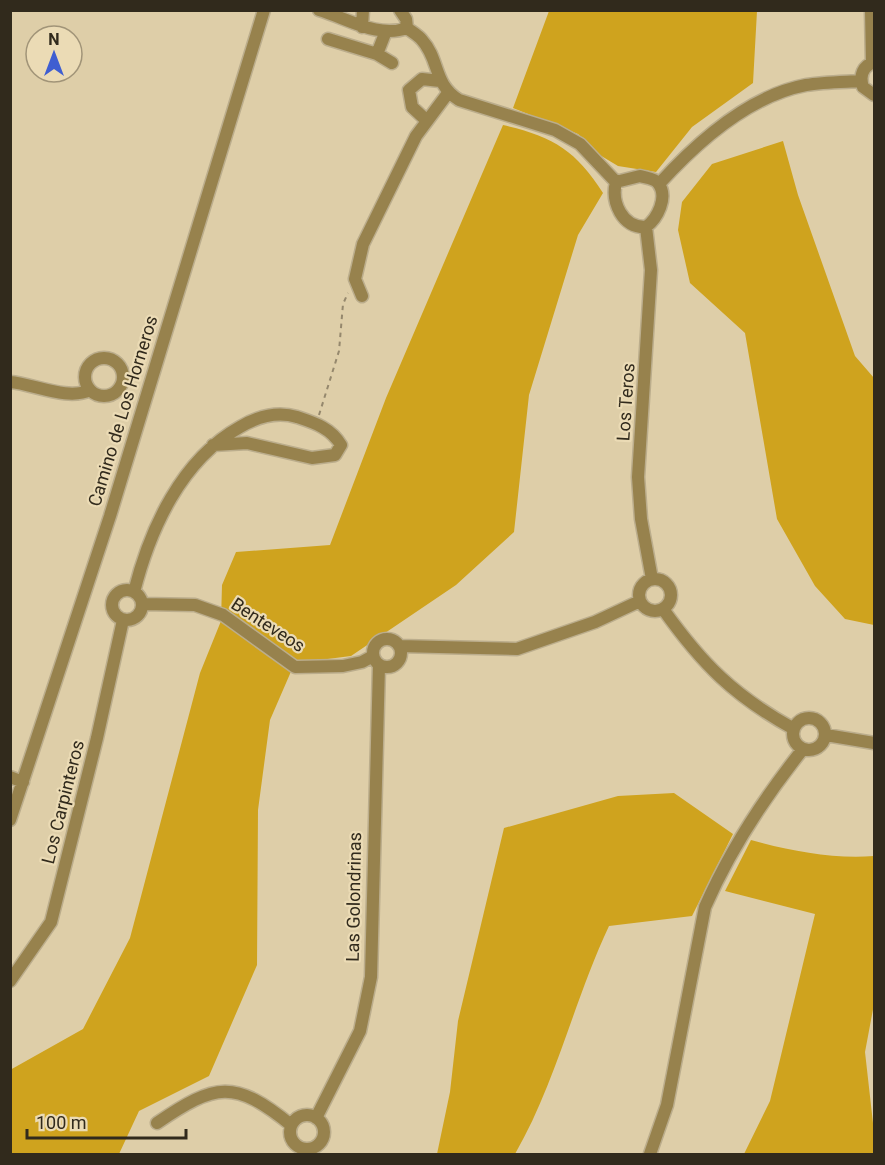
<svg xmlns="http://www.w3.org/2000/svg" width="885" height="1165" font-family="Roboto,sans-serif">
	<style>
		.green { fill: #cfa31e }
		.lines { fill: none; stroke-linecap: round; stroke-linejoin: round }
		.minor-casing { stroke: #bbad8c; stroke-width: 15 }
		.path { stroke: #95886d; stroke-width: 2; stroke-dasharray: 4.5 4.5; stroke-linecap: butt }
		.minor { stroke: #97824d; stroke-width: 12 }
		.labels { text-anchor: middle; stroke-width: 4.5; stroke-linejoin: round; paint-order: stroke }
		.street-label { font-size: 18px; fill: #312a1c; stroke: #ebdbb5 }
	</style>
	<rect width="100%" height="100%" fill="#decea8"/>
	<path class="green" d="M549,11H757L753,83L692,127L656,172L618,166L598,154L578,134L513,108Z
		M503,125C552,136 576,150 603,193L578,235L529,395L514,532L456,585L351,656L312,661L296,660L270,720L258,810L257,965L209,1076L139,1111L119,1154H11L10,1070L83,1029L130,938L200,673L221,621L222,585L236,552L330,545L386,398Z
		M783,141L798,195L855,356L874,378V625L845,619L815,586L777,519L745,333L690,283L678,230L682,202L712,164Z
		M674,793L733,834L692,916L609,926C574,1000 556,1083 515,1154H437L450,1092L458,1021L504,828L618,796Z
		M751,840C792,851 832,859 874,856V1004L865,1052L874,1132V1154H744L770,1101L815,914L725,891Z"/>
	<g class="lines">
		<defs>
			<path id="minor" d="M319,10C347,18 378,39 407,28
				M400,10L406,19L407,28C412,32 418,35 422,40C440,60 433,84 459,100L555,130L580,144L616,182
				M871,10L872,63
				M362,27L363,10
				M328,39L377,54L392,63
				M377,54L386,31
				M874,62C863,66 859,75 863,87L874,95
				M426,120L412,107L409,90L422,79L440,81
				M640,176C646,178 654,178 658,183C669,197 657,219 646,227C622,228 611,202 616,182Z
				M659,184C697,142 748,96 806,85C823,82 843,82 861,81
				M646,227L651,270L638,477L641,519L652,579
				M362,296L355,279L363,244L416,136L448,93
				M85 377a19 19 0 1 1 38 0a19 19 0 1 1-38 0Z
				M10,382C34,384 68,401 90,390
				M639 595a16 16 0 1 1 32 0a16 16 0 1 1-32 0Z
				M112 605a15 15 0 1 1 30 0a15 15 0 1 1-30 0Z
				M134,592C150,529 181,460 240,427C257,417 277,411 297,417C315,423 331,428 341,445L335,455L312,458L247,443L213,445
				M143,604L195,605L223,615L295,667L343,666L362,662L373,656
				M663,609C702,664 734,696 794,729
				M373 653a14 14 0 1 1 28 0a14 14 0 1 1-28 0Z
				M399,646L517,649L595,622L640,601
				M793 734a16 16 0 1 1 32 0a16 16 0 1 1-32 0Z
				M826,735L874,743
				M10,777L23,782
				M10,820L110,516L264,10
				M10,981L51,922L97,738L123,620
				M290 1132a17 17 0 1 1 34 0a17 17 0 1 1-34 0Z
				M316,1118L360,1031L371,977L379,665
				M157,1123C216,1083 234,1079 291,1125
				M650,1154L667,1105L705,907C730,850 764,798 803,749"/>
		</defs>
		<use href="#minor" class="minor-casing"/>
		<path class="path" d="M319,415L339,351L343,304L348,293"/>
		<use href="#minor" class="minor"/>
	</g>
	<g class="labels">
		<g class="street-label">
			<text transform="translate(626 402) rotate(-86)" y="6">Los Teros</text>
			<text transform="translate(123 411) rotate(-73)" y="6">Camino de Los Horneros</text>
			<text transform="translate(268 625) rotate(33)" y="6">Benteveos</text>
			<text transform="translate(63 802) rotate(-76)" y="6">Los Carpinteros</text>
			<text transform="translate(354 897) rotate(-89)" y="6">Las Golondrinas</text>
		</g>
	</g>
	<rect width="885" height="1165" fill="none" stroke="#312a1c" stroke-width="24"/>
	<g transform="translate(54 54)"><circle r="28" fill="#ebdbb5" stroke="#a19478" stroke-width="1.5"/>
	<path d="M0-4.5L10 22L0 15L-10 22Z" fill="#3f5ed1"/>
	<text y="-9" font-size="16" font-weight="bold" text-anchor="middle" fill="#312a1c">N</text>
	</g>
	<path d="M27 1129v9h159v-9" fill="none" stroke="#312a1c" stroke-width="3"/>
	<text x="36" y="1129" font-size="18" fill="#312a1c" stroke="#ebdbb5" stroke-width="4.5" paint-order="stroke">100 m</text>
</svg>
